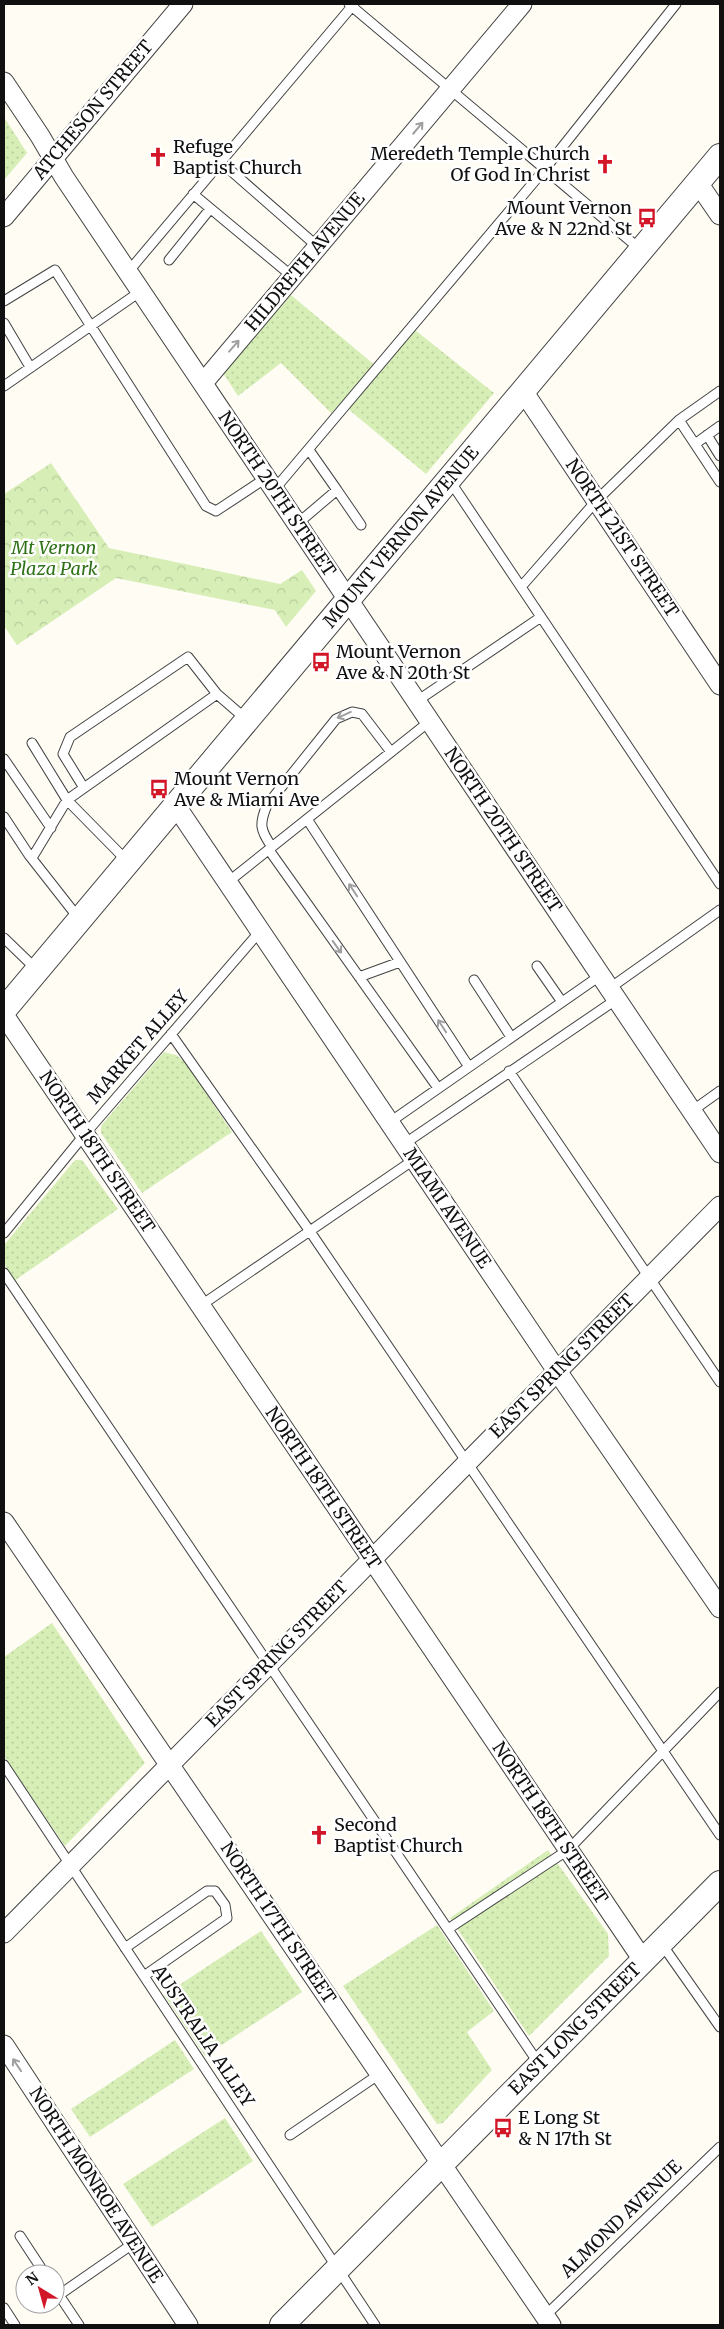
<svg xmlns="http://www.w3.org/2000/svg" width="724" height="2329" font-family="Merriweather,serif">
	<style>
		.grass { fill: url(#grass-dots) }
		.park { fill: url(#park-crowns) }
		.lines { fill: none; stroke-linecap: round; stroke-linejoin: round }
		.service-casing { stroke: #434343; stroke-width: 11 }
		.minor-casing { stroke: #434343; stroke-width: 21 }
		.tertiary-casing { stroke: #434343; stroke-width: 26 }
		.service { stroke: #fff; stroke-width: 9 }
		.minor { stroke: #fff; stroke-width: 19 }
		.tertiary { stroke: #fff; stroke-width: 24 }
		.oneway { stroke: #9f9f9f }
		.labels { text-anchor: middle; stroke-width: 5; stroke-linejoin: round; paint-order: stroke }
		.street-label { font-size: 18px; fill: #101010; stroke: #fff }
		.poi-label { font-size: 18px; fill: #101010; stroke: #fff; text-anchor: start }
		.park-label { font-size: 18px; font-style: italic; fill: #2e7117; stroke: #fff }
	</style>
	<defs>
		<pattern id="grass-dots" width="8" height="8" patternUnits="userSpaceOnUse" patternTransform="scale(1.25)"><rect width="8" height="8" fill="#d7efb7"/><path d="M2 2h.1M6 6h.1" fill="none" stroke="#b8cc9c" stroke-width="1.8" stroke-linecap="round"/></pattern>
		<pattern id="park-crowns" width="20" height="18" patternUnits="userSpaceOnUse" patternTransform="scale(1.25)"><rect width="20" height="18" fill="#d7efb7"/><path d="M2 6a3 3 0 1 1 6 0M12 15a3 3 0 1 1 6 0" fill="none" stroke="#b8cc9c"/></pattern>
	</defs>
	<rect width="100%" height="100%" fill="#fffcf4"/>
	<path class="grass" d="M4,117L27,153L4,180Z
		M291,295L377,367L410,326L494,393L426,474L341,403L331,413L281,363L238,396L223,373Z
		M164,1052L176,1055L185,1062L232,1132L142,1193L101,1133V1126Z
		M75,1160H82L118,1209L14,1281L4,1263V1245Z
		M52,1623L145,1763L65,1846L4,1756V1657Z
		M548,1850L608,1934L609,1956L529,2036L450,1918Z
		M437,1925L494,2011L467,2032L492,2070L443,2123L437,2124L343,1986Z
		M261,1931L302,1992L205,2056L164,1995Z
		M175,2040L194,2069L90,2137L71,2109Z
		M225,2118L253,2161L152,2227L123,2184Z"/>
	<path class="park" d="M51,463L109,548L280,584L302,570L316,591L286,627L275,610L116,578L17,645L4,626V494Z"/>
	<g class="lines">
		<defs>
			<path id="service" d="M349,4L641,250
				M221,162L318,247
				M193,194L293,277
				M169,260L210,209
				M128,272L354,4
				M4,301L55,270L206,506L216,511L266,478
				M4,323L30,367
				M4,386L141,291
				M679,420L720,482
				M707,435L720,456
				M695,444L720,426
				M309,450L337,490
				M450,481L720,884
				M274,490L544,170L676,4
				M297,524L337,490L361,525
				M521,587L597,500L679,420L720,391
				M417,701L541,617
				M4,759L51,828
				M84,788L63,754L70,737L188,657L217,694
				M4,817L29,855L80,920
				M307,819L469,1067
				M272,847C260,830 259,824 267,805L336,719L352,712L362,714L391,752
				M269,850L438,1088
				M32,858L67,800L32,743
				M128,862L67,800L217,694L247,720
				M228,882L430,721
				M4,938L36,969
				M537,966L562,1002
				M359,977L400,962
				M474,980L511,1037
				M610,988L720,910
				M171,1034L309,1230L720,1835
				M509,1071L720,1382
				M692,1111L720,1091
				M390,1122L601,975
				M404,1144L617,999
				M4,1233L85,1134L261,930
				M4,1273L539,2064
				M200,1306L415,1159
				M4,1765L375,2325
				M448,1929L568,1850L720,1692
				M661,1943L720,2027
				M125,1948L207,1891H215L225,1905L227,1918L144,1976
				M290,2135L381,2073
				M20,2236L45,2274
				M55,2289L79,2325
				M59,2295L134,2243
				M4,2308L15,2325
				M545,2316L720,2147"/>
			<path id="minor" d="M4,82L40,136L64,177L720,1153
				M698,183L720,215
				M4,217L183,4
				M203,383L522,4
				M523,391L720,685
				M176,806L557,1371L720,1608
				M4,1015L643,1960
				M4,1522L551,2325
				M4,1933L720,1206
				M4,2045L188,2325"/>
			<path id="tertiary" d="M4,1010L720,156
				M282,2325L720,1883"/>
		</defs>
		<use href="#service" class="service-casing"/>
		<use href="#minor" class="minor-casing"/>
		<use href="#tertiary" class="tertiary-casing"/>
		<use href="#service" class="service"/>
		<use href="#minor" class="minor"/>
		<use href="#tertiary" class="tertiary"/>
	</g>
	<defs><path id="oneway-shaft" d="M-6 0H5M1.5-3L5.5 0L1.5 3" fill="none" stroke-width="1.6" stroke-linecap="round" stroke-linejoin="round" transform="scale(1.25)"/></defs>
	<g class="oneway">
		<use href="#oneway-shaft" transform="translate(418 128) rotate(-50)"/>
		<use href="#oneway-shaft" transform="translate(234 346) rotate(-49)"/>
		<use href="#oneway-shaft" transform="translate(344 715) rotate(156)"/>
		<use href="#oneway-shaft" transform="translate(353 890) rotate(-123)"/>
		<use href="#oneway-shaft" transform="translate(337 947) rotate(54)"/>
		<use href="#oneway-shaft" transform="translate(442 1026) rotate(-123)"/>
		<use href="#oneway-shaft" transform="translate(17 2065) rotate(-124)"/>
	</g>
	<defs>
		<symbol id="church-bare" viewBox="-9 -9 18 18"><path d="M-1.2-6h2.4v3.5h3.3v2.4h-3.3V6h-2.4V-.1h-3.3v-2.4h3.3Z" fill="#d21628" stroke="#fff" stroke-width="2.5" paint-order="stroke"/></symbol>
		<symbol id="bus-bare" viewBox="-9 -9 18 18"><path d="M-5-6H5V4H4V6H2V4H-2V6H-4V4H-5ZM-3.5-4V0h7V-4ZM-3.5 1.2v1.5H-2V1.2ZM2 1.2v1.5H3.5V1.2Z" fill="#d21628" stroke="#fff" stroke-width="2.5" paint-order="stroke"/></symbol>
	</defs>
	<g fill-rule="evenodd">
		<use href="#church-bare" x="144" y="143" width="28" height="28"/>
		<use href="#church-bare" x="591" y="150" width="28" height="28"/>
		<use href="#bus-bare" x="633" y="204" width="28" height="28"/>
		<use href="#bus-bare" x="307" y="648" width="28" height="28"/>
		<use href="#bus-bare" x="145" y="775" width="28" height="28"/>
		<use href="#church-bare" x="305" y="1821" width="28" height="28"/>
		<use href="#bus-bare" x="489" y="2114" width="28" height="28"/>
	</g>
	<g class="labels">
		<g class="street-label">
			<text transform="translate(93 110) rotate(-50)" y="6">ATCHESON STREET</text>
			<text transform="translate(305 262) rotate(-50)" y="6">HILDRETH AVENUE</text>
			<text transform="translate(277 494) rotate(56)" y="6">NORTH 20TH STREET</text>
			<text transform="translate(401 537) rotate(-50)" y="6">MOUNT VERNON AVENUE</text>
			<text transform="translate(622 538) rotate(56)" y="6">NORTH 21ST STREET</text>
			<text transform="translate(503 830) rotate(56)" y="6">NORTH 20TH STREET</text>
			<text transform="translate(138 1047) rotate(-49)" y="6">MARKET ALLEY</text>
			<text transform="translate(97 1152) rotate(56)" y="6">NORTH 18TH STREET</text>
			<text transform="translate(447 1208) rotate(56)" y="6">MIAMI AVENUE</text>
			<text transform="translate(562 1366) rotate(-45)" y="6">EAST SPRING STREET</text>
			<text transform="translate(323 1488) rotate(56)" y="6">NORTH 18TH STREET</text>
			<text transform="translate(277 1654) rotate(-46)" y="6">EAST SPRING STREET</text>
			<text transform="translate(550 1823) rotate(56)" y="6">NORTH 18TH STREET</text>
			<text transform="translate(278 1923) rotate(56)" y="6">NORTH 17TH STREET</text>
			<text transform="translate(575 2029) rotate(-45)" y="6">EAST LONG STREET</text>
			<text transform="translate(203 2036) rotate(56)" y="6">AUSTRALIA ALLEY</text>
			<text transform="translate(96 2185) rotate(57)" y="6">NORTH MONROE AVENUE</text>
			<text transform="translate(621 2219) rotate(-44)" y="6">ALMOND AVENUE</text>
		</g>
		<g class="poi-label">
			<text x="173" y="153">Refuge<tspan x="173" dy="21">Baptist Church</tspan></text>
			<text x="590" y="160" text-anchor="end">Meredeth Temple Church<tspan x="590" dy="21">Of God In Christ</tspan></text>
			<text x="632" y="214" text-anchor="end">Mount Vernon<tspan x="632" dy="21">Ave &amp; N 22nd St</tspan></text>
			<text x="336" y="658">Mount Vernon<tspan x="336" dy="21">Ave &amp; N 20th St</tspan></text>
			<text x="174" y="785">Mount Vernon<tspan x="174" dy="21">Ave &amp; Miami Ave</tspan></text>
			<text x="334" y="1831">Second<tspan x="334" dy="21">Baptist Church</tspan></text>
			<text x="518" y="2124">E Long St<tspan x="518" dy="21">&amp; N 17th St</tspan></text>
		</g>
		<g class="park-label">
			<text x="54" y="554">Mt Vernon<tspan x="54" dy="21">Plaza Park</tspan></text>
		</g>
	</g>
	<rect width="724" height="2329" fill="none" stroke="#101010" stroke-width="10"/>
	<g transform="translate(40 2289) rotate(323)"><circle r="24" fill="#ffffff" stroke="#9f9f9f"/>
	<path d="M0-4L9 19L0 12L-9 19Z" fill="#d21628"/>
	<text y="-8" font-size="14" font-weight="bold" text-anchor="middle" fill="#101010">N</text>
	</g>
</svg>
